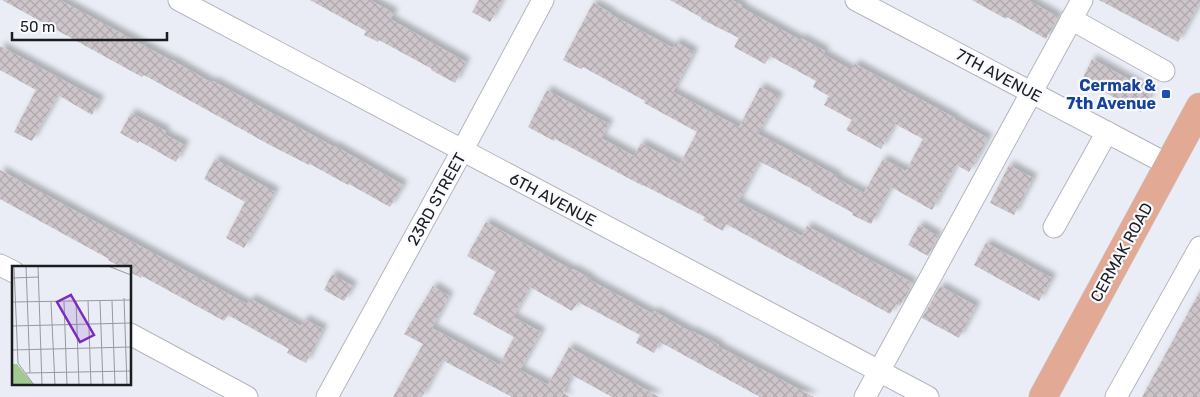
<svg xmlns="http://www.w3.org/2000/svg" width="1200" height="397" font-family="Rubik,sans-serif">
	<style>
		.building { fill: url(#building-cross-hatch); filter: url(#shadow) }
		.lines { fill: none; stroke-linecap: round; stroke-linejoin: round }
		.minor-casing { stroke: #b3b6bd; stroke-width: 23 }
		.major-casing { stroke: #c8c9c9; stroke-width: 29 }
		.minor { stroke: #fff; stroke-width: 21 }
		.major { stroke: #e2aa95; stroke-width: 28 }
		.transit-dot { fill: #1a4fb4; stroke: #f8faff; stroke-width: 2 }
		.labels { text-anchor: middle; stroke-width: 4.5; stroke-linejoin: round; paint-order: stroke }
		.street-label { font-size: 16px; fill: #1b1c1f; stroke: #f8faff }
		.transit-label { font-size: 16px; font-weight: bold; fill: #164399; stroke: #f8faff; text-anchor: end }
		.inset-road { fill: none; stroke: #97999f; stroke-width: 1 }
		.view { fill: #7b2cbf; fill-opacity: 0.15; stroke: #7b2cbf; stroke-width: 2.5 }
		.inset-edge { fill: none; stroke: #1b1c1f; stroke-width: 2.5 }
	</style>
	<defs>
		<pattern id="building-cross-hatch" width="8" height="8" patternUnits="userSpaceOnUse" patternTransform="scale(1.25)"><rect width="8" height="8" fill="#cdc5ca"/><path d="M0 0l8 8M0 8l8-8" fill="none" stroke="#afa9ad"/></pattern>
		<filter id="shadow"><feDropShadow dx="4.5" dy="-4.5" stdDeviation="2.5" flood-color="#0004"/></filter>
	</defs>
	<rect width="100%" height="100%" fill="#eaedf5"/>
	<path class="building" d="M2,0H60L172,61V60L212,83L213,81L296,126L334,147L335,146L403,185L390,207L349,184L348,185L310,164L309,165L268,144L144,75L142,77Z
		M310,0H370L394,13L390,19L466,62L455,83L431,70L432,69L379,40L378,42L364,35L366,31Z
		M479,0H502L490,22L472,12Z
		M670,0H732L742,5L741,7L800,40L801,38L825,51L823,54L851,70L855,64L955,118L954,119L988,138L969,172L956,165L932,210L891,187L871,224L852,215L853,213L811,190L812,189L759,161L738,202L802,236L807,226L913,283L900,306L896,304L890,314L726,224L723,231L703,220L705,217L643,185V186L555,139L554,141L528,127L547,90L609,124L601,138L634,156L641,143L680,164L697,132L644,103L645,101L583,67L581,69L563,60L593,3L611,13L610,14L673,48L676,42L694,52L673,92L739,127L760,87L779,97L758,134L837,176L836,178L864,193L883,159L906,171L923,139L895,124L881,149L846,130L852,120L824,105L829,96L813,87L816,81L770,56L765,64L734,47L739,38L701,19L702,18Z
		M972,0H1028L1058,17L1046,39L1007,17L1006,19Z
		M1099,0H1200V2L1178,42Z
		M0,46L100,100L92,115L58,95L32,141L14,132L36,90L0,70Z
		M1092,59L1152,92L1141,112L1082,80Z
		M131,113L166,131L164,134L185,145L176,162L139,141L138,143L120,133Z
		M215,159L275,192L244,248L226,238L245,202L204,179Z
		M1009,165L1033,178L1014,215L990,203Z
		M0,170L247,304L251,299L301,326L304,319L323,329L306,363L287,353L289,349L228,315L224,321L142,276L141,278L130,272V267H121L108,260L109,259L0,199Z
		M486,222L572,270L573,269L591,279L590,280L653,314L654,311L691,332L692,331L719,345V347L814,397H760L660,342L654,353L636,343L640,335L578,302L572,311L530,287L513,317L541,332L520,370L548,385L569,347L659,397H612L572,375L563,393L570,397H512L442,360L422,397H393L423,344L404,334L433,286L449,296L432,328L498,364H500L514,337L473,314L496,272L467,256Z
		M919,225L938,236L928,256L908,245Z
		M986,243L1052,278L1039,301L974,265Z
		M332,274L353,286L344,301L324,290Z
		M940,286L976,306L959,338L922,318Z
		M1200,291V397H1142Z"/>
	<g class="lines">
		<defs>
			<path id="minor" d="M179,0L928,397
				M856,0L1169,165
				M1071,19L1164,71
				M1054,227L1107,132
				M0,265L14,272
				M130,334L247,397
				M327,397L462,151L543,0
				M865,397L1082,0
				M1116,397L1200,247"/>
			<path id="major" d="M1043,397L1200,107"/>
		</defs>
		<use href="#minor" class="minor-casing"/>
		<use href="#major" class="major-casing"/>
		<use href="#minor" class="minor"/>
		<use href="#major" class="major"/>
	</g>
	<rect class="transit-dot" x="1161" y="89" width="10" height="10" rx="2.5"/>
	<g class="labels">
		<g class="street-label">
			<text transform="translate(999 75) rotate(28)" y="6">7TH AVENUE</text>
			<text transform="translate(436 199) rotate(-61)" y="6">23RD STREET</text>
			<text transform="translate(553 199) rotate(28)" y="6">6TH AVENUE</text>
			<text transform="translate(1121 252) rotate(-61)" y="6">CERMAK ROAD</text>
		</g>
		<g class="transit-label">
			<text x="1156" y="91">Cermak &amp;<tspan x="1156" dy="18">7th Avenue</tspan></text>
		</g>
	</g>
	<g transform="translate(12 266)">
		<rect width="119" height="119" fill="#eaedf5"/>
		<path d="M0,98H5L22,119H0Z" fill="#a2c992"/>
		<path class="inset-road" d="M2,0L6,97M14,0L18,107M26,0L30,119M96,0L119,9M0,12L27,11M112,32L115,119M64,35L67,119M76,35L79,119M88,35L91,119M100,35L103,119M0,36L119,34M39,36L43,119M52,36L55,119M0,60L119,57M0,84L119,81M6,97L22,119M14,107L119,105"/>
		<path class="view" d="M59,29L82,69L68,76L45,36Z"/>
		<rect width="119" height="119" class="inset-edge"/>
	</g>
	<path d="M12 32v8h155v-8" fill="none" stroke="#1b1c1f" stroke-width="2.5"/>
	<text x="20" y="32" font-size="15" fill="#1b1c1f" stroke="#f8faff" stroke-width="4" paint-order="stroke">50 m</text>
</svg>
